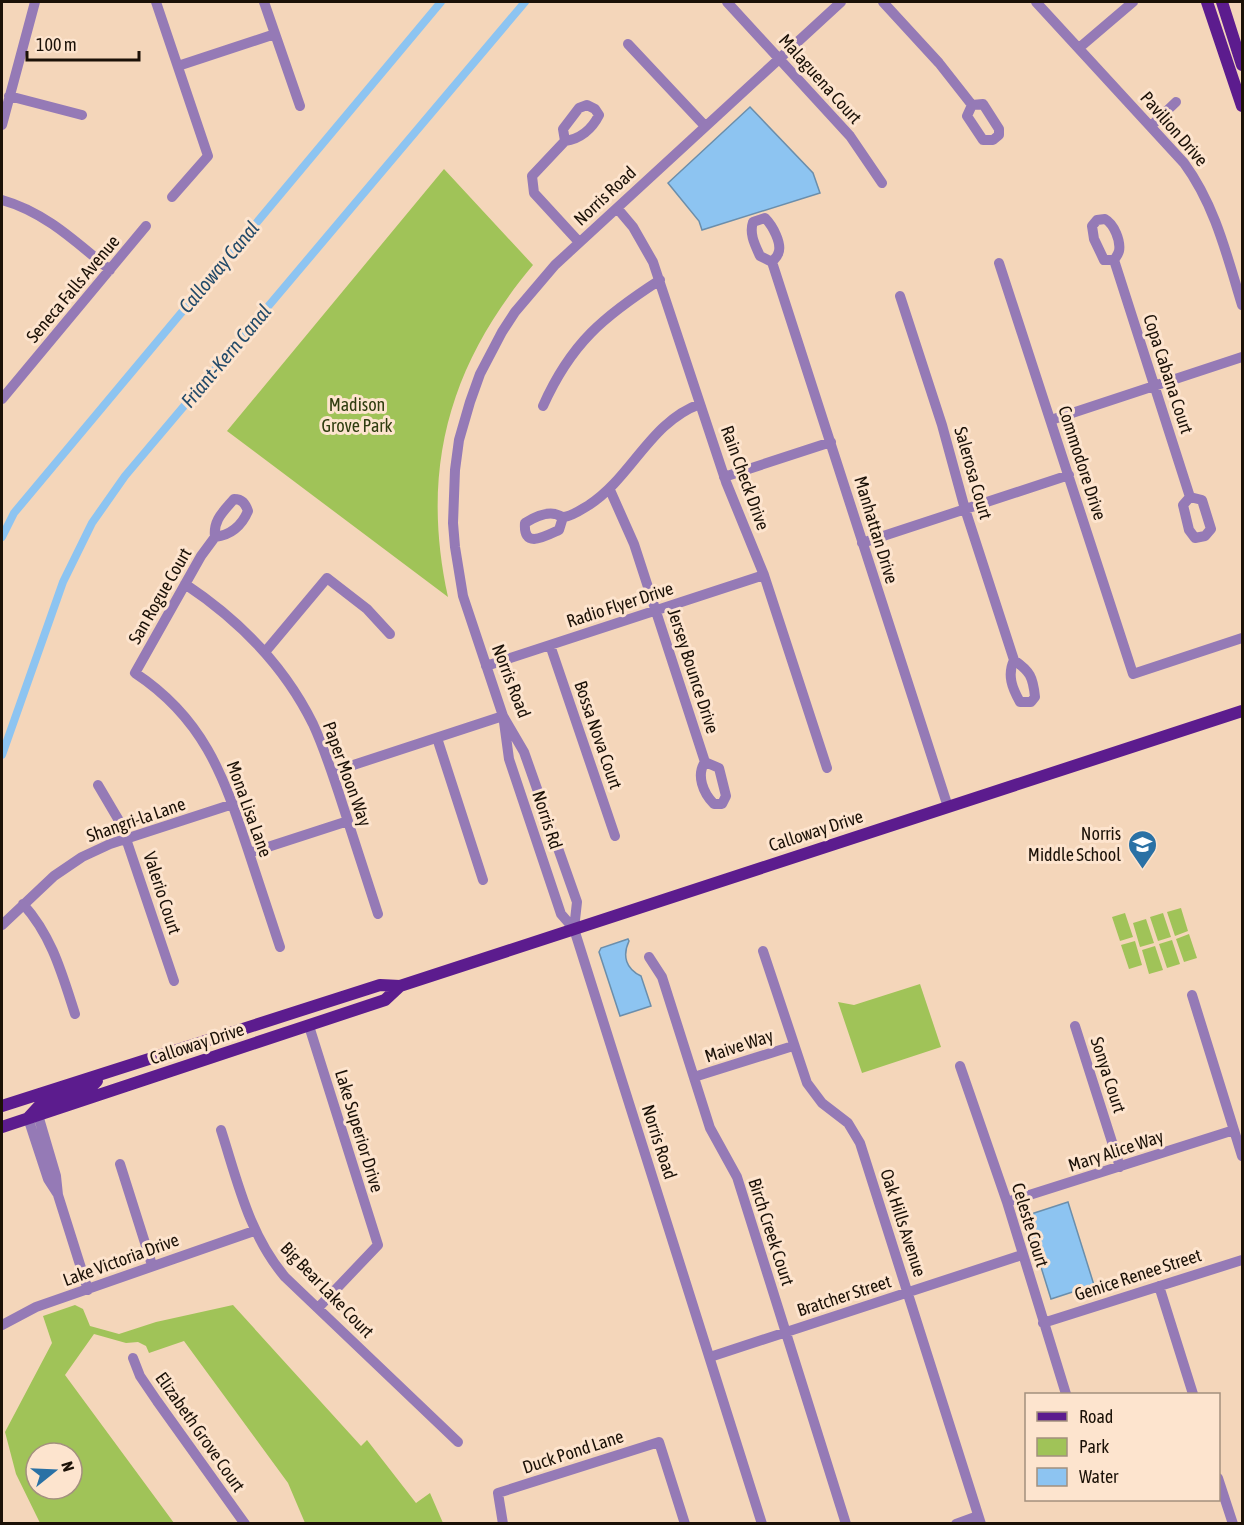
<svg xmlns="http://www.w3.org/2000/svg" width="1244" height="1525" font-family="'Asap Condensed',sans-serif">
	<style>
		.green { fill: #a0c358; fill-rule: evenodd }
		.water { fill: #8dc4f1; stroke: #6b8eab; stroke-width: 1.5 }
		.lines { fill: none; stroke-linecap: round; stroke-linejoin: round }
		.canal { stroke: #8dc4f1; stroke-width: 8 }
		.minor { stroke: #957ab6; stroke-width: 10 }
		.major { stroke: #5c1c8e; stroke-width: 12 }
		.labels { text-anchor: middle; stroke-width: 6; stroke-linejoin: round; paint-order: stroke }
		.street-label { font-size: 18px; fill: #1b1107; stroke: #fde4ce }
		.park-label { font-size: 18px; fill: #2f3d0f; stroke: #fde4ce }
		.poi-label { font-size: 18px; fill: #1b1107; stroke: #fde4ce; text-anchor: end }
		.water-label { font-size: 20px; font-style: italic; fill: #224a69; stroke: #fde4ce }
	</style>
	<rect width="100%" height="100%" fill="#f4d6ba"/>
	<path class="green" d="M444,169L533,265C449,365 420,469 448,597L227,431Z
		M1181,908L1188,931L1175,936L1167,912Z
		M1125,913L1133,937L1120,941L1112,917Z
		M1163,913L1171,937L1158,941L1150,917Z
		M1146,919L1154,943L1140,947L1133,923Z
		M1189,934L1197,958L1184,962L1176,939Z
		M1172,940L1180,964L1167,968L1159,944Z
		M1135,941L1142,965L1129,969L1121,945Z
		M1155,946L1163,970L1149,974L1142,950Z
		M920,984L941,1047L862,1073L838,1002L854,1005Z
		M75,1305L83,1309L90,1326L119,1334L156,1322L233,1305L361,1446L367,1440L416,1503L430,1493L443,1523H305L288,1483L184,1341L149,1353L146,1346L138,1342L126,1343L94,1334L65,1375L174,1523H40L16,1474L5,1432L52,1343L43,1316ZM36,1453H72V1489H36Z"/>
	<path class="water" d="M750,107L813,173L820,193L702,230L699,221L668,183Z
		M628,939L629,941C622,956 626,969 641,976L651,1006L620,1016L599,952L601,948Z
		M1068,1202L1094,1285L1051,1299L1025,1216Z"/>
	<g class="lines">
		<path class="canal" d="M2,537L14,513L441,2
			M2,755L63,582L92,523L125,476L525,2"/>
		<path class="minor" d="M156,2L208,156L172,197
			M264,2L300,106
			M727,2L850,136L882,183
			M883,2L939,63L972,105
			M1036,2L1184,163C1215,205 1227,256 1242,305
			M628,44L705,126
			M1079,48L1133,2
			M178,66L275,34
			M9,96L82,115
			M983,104L999,129V135L993,140H983L967,116L972,105Z
			M2,125L35,2
			M1151,126L1176,102
			M565,141L563,129L579,108L587,105L595,109L599,115C592,129 580,139 565,141L532,176L534,193L579,242
			M2,200C45,212 76,242 110,270
			M617,208L633,227L653,262L726,482L764,575L827,768
			M1114,260H1104L1094,239L1092,226L1097,220L1105,219C1114,224 1121,241 1119,251C1118,255 1116,257 1114,260L1190,497L1202,500L1211,529L1205,536L1195,538L1189,530L1183,505L1190,497
			M772,262L760,256C755,245 749,234 753,222L765,218C772,225 783,244 778,254C777,257 774,259 772,262L948,807
			M999,263L1133,674L1242,638
			M900,296L942,425L965,509L1014,660C1007,675 1012,688 1020,702H1031L1035,697C1033,677 1030,671 1014,660
			M2,399L146,226
			M543,406C571,343 604,316 660,280
			M1051,420L1242,357
			M724,477L831,442
			M610,490L634,544L705,762C696,775 703,793 714,804H722L726,796L719,768L705,762
			M563,517L559,530C544,537 523,549 525,523C533,518 545,512 555,514C559,515 561,517 564,517C573,516 582,509 589,505C632,477 650,422 700,404
			M215,537C231,535 242,525 248,511C245,503 242,499 234,499C223,512 213,520 215,537L201,556L135,673C203,718 223,774 247,847C258,880 269,914 280,947
			M862,543L1069,475
			M185,584C239,620 284,665 313,724C325,750 334,778 343,806C355,842 366,878 378,914
			M550,645L615,836
			M265,652L327,578L367,609L390,634
			M486,666L764,575
			M504,722L509,759L561,914L574,929
			M437,738L483,880
			M332,772L503,716
			M98,785L121,824L174,981
			M249,853L348,821
			M23,904C52,936 62,974 75,1014
			M2,925L54,876L82,857L110,844L233,804
			M763,951L807,1083L822,1103L848,1123L860,1143L981,1524
			M649,957L662,977L710,1128L737,1177L846,1524
			M1192,995L1242,1156
			M309,1026L378,1245L318,1308
			M1075,1026L1120,1167
			M960,1066L1007,1202L1066,1394
			M694,1077L793,1046
			M38,1115L56,1176L58,1195L88,1290
			M28,1118L48,1179L57,1193
			M221,1130C238,1183 249,1234 285,1277L458,1442
			M120,1164L152,1265
			M1007,1202L1234,1130
			M1159,1286L1193,1394
			M1043,1323L1242,1260
			M2,1325L36,1307L254,1231
			M710,1357L1022,1255
			M133,1358L140,1376L157,1401L245,1524
			M1218,1478L1233,1524
			M503,1524L498,1493L659,1442L685,1524
			M762,1524L574,929L577,902L524,752L503,716L463,596L455,547L453,523L455,470L459,440L470,402L480,374L502,332L515,312L555,265L841,2
			M956,1524L978,1516"/>
		<path class="major" d="M1207,2L1242,106
			M1222,2L1242,65
			M2,1106L380,985L400,986L1242,711
			M28,1118L40,1105L92,1086L97,1081
			M2,1127L385,1000L400,986"/>
	</g>
	<defs>
		<symbol id="school-pin" viewBox="-11 -11 22 30"><path d="M0 17L-7.5 6A9.5 9.5 0 1 1 7.5 6Z" fill="#2a71a5" stroke="#fde4ce"/><path d="M0-5L7-2L0 1L-7-2ZM-4 1L0 2.5L4 1V4Q0 6-4 4Z" fill="#fff"/></symbol>
	</defs>
	<g fill-rule="evenodd">
		<use href="#school-pin" x="1126" y="828" width="33" height="45"/>
	</g>
	<g class="labels">
		<g class="street-label">
			<text transform="translate(820 79) rotate(48)" y="6">Malaguena Court</text>
			<text transform="translate(1174 129) rotate(49)" y="6">Pavilion Drive</text>
			<text transform="translate(605 196) rotate(-43)" y="6">Norris Road</text>
			<text transform="translate(73 289) rotate(-50)" y="6">Seneca Falls Avenue</text>
			<text transform="translate(1168 374) rotate(72)" y="6">Copa Cabana Court</text>
			<text transform="translate(1082 463) rotate(72)" y="6">Commodore Drive</text>
			<text transform="translate(973 473) rotate(74)" y="6">Salerosa Court</text>
			<text transform="translate(745 478) rotate(70)" y="6">Rain Check Drive</text>
			<text transform="translate(876 530) rotate(73)" y="6">Manhattan Drive</text>
			<text transform="translate(160 596) rotate(-60)" y="6">San Rogue Court</text>
			<text transform="translate(620 605) rotate(-18)" y="6">Radio Flyer Drive</text>
			<text transform="translate(693 671) rotate(72)" y="6">Jersey Bounce Drive</text>
			<text transform="translate(511 681) rotate(69)" y="6">Norris Road</text>
			<text transform="translate(598 735) rotate(71)" y="6">Bossa Nova Court</text>
			<text transform="translate(347 774) rotate(70)" y="6">Paper Moon Way</text>
			<text transform="translate(249 809) rotate(70)" y="6">Mona Lisa Lane</text>
			<text transform="translate(136 820) rotate(-19)" y="6">Shangri-la Lane</text>
			<text transform="translate(547 820) rotate(72)" y="6">Norris Rd</text>
			<text transform="translate(816 831) rotate(-18)" y="6">Calloway Drive</text>
			<text transform="translate(162 893) rotate(72)" y="6">Valerio Court</text>
			<text transform="translate(197 1044) rotate(-18)" y="6">Calloway Drive</text>
			<text transform="translate(739 1046) rotate(-18)" y="6">Maive Way</text>
			<text transform="translate(1108 1075) rotate(72)" y="6">Sonya Court</text>
			<text transform="translate(359 1131) rotate(73)" y="6">Lake Superior Drive</text>
			<text transform="translate(659 1142) rotate(72)" y="6">Norris Road</text>
			<text transform="translate(1116 1151) rotate(-18)" y="6">Mary Alice Way</text>
			<text transform="translate(903 1223) rotate(72)" y="6">Oak Hills Avenue</text>
			<text transform="translate(1030 1225) rotate(73)" y="6">Celeste Court</text>
			<text transform="translate(771 1232) rotate(72)" y="6">Birch Creek Court</text>
			<text transform="translate(121 1260) rotate(-20)" y="6">Lake Victoria Drive</text>
			<text transform="translate(1138 1275) rotate(-18)" y="6">Genice Renee Street</text>
			<text transform="translate(327 1290) rotate(46)" y="6">Big Bear Lake Court</text>
			<text transform="translate(844 1296) rotate(-18)" y="6">Bratcher Street</text>
			<text transform="translate(200 1432) rotate(55)" y="6">Elizabeth Grove Court</text>
			<text transform="translate(573 1452) rotate(-18)" y="6">Duck Pond Lane</text>
		</g>
		<g class="park-label">
			<text x="357" y="411">Madison<tspan x="357" dy="21">Grove Park</tspan></text>
		</g>
		<g class="poi-label">
			<text x="1121" y="840">Norris<tspan x="1121" dy="21">Middle School</tspan></text>
		</g>
		<g class="water-label">
			<text transform="translate(219 267) rotate(-50)" y="7">Calloway Canal</text>
			<text transform="translate(226 356) rotate(-50)" y="7">Friant-Kern Canal</text>
		</g>
	</g>
	<rect width="1244" height="1525" fill="none" stroke="#1b1107" stroke-width="6"/>
	<rect x="1025" y="1393" width="195" height="108" fill="#fde4ce" stroke="#a3907e" stroke-width="1.5"/>
	<rect x="1037" y="1412" width="30" height="9" fill="#5c1c8e" stroke="#a3907e" stroke-width="1.5"/>
	<text x="1079" y="1423" font-size="18" fill="#1b1107">Road</text>
	<rect x="1037" y="1438" width="30" height="18" fill="#a0c358" stroke="#a3907e" stroke-width="1.5"/>
	<text x="1079" y="1453" font-size="18" fill="#1b1107">Park</text>
	<rect x="1037" y="1468" width="30" height="18" fill="#8dc4f1" stroke="#a3907e" stroke-width="1.5"/>
	<text x="1079" y="1483" font-size="18" fill="#1b1107">Water</text>
	<g transform="translate(54 1471) rotate(72)"><circle r="28" fill="#fde4ce" stroke="#a3907e" stroke-width="1.5"/>
	<path d="M0-4.5L10 22L0 15L-10 22Z" fill="#2a71a5"/>
	<text y="-9" font-size="16" font-weight="bold" text-anchor="middle" fill="#1b1107">N</text>
	</g>
	<path d="M27 51v9h112v-9" fill="none" stroke="#1b1107" stroke-width="3"/>
	<text x="36" y="51" font-size="18" fill="#1b1107" stroke="#fde4ce" stroke-width="4.5" paint-order="stroke">100 m</text>
</svg>
